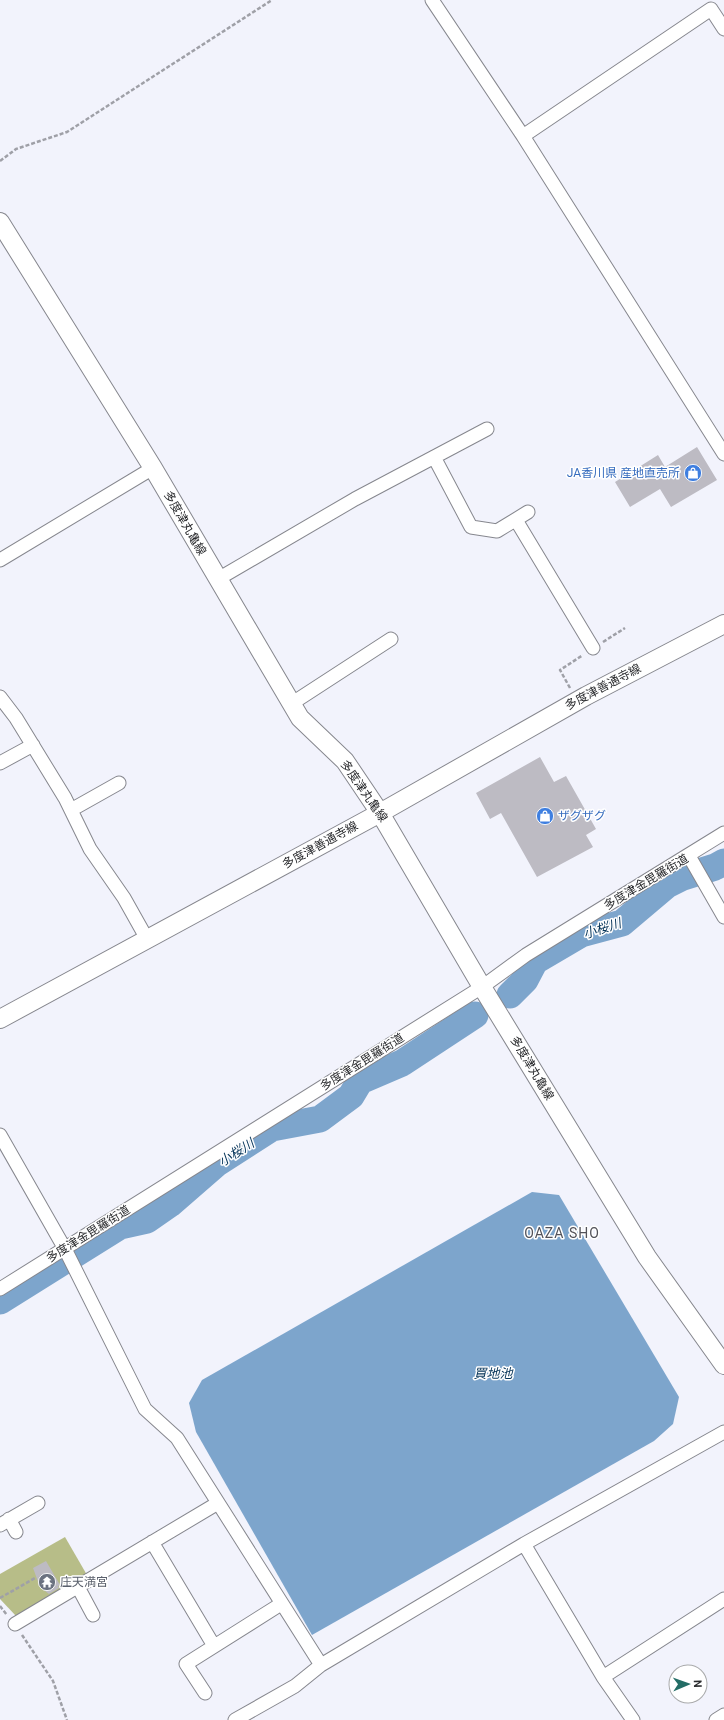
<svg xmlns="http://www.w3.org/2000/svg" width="724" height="1720" font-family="Roboto,'Noto Sans JP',sans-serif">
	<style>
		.forest { fill: #b7bd88 }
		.water { fill: #7da5cc }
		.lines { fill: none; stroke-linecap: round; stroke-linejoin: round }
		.river { stroke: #7da5cc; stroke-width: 27 }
		.building { fill: #bdbbc3 }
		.street-casing { stroke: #86878e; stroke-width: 15 }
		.secondary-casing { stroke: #86878e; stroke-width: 20 }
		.path { stroke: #9fa0a7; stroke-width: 2.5; stroke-dasharray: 4 2; stroke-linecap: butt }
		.street { stroke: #fff; stroke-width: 13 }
		.secondary { stroke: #fff; stroke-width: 18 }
		.labels { text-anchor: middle; stroke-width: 3; stroke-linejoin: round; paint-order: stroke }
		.shop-label { font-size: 12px; fill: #366cbe; stroke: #fff; text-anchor: end }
		.street-label { font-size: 12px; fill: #292a2d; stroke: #fff }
		.worship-label { font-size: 12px; fill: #5b616d; stroke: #fff; text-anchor: start }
		.water-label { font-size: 13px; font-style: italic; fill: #043358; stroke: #fff }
		.quarter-label { font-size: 14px; letter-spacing: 1px; fill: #525259; stroke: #fff }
	</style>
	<rect width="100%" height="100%" fill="#f2f3fc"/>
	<path class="forest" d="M65,1537L87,1575L16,1616L0,1599V1574Z"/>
	<path class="water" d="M532,1192L559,1195L679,1397L673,1424L654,1441L312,1635L196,1432L189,1403L202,1380Z"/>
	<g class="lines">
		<path class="river" d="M510,995L525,980L535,961L581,934L622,923L667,885L683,877L715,867L724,862
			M0,1301L120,1226L147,1220L170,1204L216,1164L272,1128L320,1119L351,1096L360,1081L402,1063L475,1015"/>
	</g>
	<path class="building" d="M697,447L717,480L671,507L660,489L630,507L615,482L658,455L665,467Z
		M540,757L554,782L566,776L596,829L586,835L593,847L537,877L501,813L490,819L476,793Z
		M46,1561L60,1585L58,1586L59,1588L49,1594L40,1587L33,1568Z"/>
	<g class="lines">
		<defs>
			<path id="street" d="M432,0L523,136L724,454
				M523,136L711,9L724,29
				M434,457L471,527L497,531L528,512
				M516,520L593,648
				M0,560L153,468
				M218,579L355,499L487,429
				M0,697L16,718L65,798L90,849L124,898L147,939
				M291,704L391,639
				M0,763L33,745
				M71,810L119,783
				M689,856L724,917
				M0,1135L65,1249L145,1409L177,1438L321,1665
				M0,1289L482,987L526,955L724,833
				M9,1519L16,1532
				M0,1525L38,1503
				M152,1542L214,1646
				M78,1587L93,1615
				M15,1624L218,1503
				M603,1677L724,1599
				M205,1693L186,1664L281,1604
				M235,1720L295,1686L321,1665L524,1544
				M633,1720L603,1677L524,1544L724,1432
				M716,1720L724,1715"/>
			<path id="secondary" d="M0,222L153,468L300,718L345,761L380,813L482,987L647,1257L724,1365
				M0,1019L380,813L586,696L724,624"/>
		</defs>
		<use href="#street" class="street-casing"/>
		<use href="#secondary" class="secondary-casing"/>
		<path class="path" d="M0,161L16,149L67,132L272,0
			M603,642L625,628
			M570,688L560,670L583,655
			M0,1598L35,1578
			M0,1606L7,1615
			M22,1635L53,1681L67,1720"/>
		<use href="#street" class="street"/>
		<use href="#secondary" class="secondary"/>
	</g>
	<defs>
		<symbol id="shop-disc" viewBox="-11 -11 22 22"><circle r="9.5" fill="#3f7fe0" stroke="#fff"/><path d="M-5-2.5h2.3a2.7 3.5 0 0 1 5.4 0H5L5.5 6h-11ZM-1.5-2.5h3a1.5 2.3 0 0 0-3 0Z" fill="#fff"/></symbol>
		<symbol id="temple-disc" viewBox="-11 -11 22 22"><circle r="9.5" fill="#6b7280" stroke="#fff"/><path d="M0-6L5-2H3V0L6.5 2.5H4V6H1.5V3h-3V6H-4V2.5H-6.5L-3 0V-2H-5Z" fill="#fff"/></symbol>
	</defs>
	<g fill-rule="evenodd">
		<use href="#shop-disc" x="683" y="463" width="20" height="20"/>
		<use href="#shop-disc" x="535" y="806" width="20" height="20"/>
		<use href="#temple-disc" x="37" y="1572" width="20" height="20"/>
	</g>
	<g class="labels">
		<g class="shop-label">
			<text x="680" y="477">JA香川県 産地直売所</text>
			<text x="558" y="820" text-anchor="start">ザグザグ</text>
		</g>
		<g class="street-label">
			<text transform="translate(185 523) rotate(60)" y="4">多度津丸亀線</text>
			<text transform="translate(603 687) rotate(-28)" y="4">多度津善通寺線</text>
			<text transform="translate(364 791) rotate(55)" y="4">多度津丸亀線</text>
			<text transform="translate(320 845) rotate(-29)" y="4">多度津善通寺線</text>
			<text transform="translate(646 882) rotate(-31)" y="4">多度津金毘羅街道</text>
			<text transform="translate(362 1062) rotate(-32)" y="4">多度津金毘羅街道</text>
			<text transform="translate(532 1068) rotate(59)" y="4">多度津丸亀線</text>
			<text transform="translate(88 1234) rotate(-32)" y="4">多度津金毘羅街道</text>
		</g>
		<g class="worship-label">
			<text x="60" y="1586">庄天満宮</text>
		</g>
		<g class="water-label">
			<text transform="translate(602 928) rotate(-18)" y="5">小桜川</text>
			<text transform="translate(236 1152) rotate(-33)" y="5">小桜川</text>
			<text x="493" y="1378">買地池</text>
		</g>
		<g class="quarter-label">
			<text x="562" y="1238">OAZA SHO</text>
		</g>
	</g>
	<g transform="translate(688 1684) rotate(88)"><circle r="19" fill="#ffffff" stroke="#a9aaab"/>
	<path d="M0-3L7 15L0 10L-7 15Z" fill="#236d66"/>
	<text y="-6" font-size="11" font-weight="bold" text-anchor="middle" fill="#292a2d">N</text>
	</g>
</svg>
